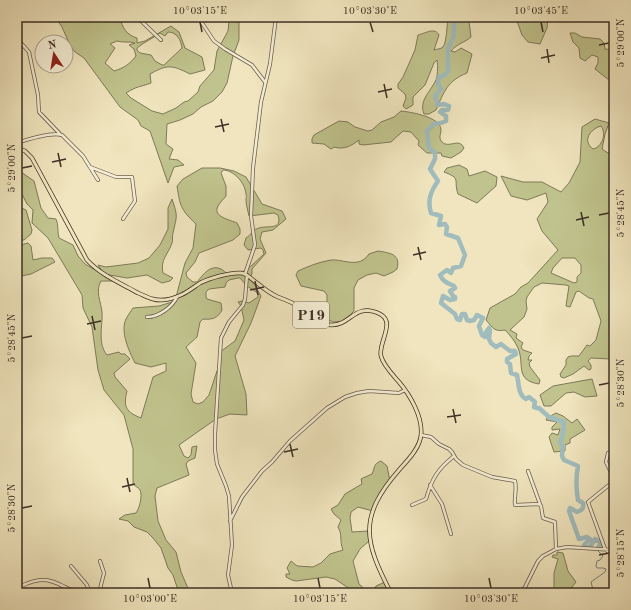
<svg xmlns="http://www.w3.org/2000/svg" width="631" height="610" font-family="'Old Standard TT',serif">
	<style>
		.green { fill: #c0c38d; stroke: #7e7a5a; fill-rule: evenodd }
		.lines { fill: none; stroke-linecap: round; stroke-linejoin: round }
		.stream { stroke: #788481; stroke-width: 1 }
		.river { stroke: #a0bcbd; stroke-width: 4.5 }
		.minor-casing { stroke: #6a5d4c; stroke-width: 4 }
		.major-casing { stroke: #3d3026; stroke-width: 4.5 }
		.minor { stroke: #f5eed5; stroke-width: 2.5 }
		.major { stroke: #f0e5be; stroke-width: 3 }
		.ticks { fill: none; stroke: #3d3026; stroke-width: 1.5 }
		.labels { text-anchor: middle; stroke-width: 3; stroke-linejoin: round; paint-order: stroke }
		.shield { fill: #f5eed5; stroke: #74695a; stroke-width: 1 }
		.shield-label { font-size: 15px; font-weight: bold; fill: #3d3026 }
		.neatline { fill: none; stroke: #3d3026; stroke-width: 1.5 }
		.ticks-label { font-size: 10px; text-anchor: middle; fill: #3d3026 }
	</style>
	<rect width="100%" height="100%" fill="#f0e5be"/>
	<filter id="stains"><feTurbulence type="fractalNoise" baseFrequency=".005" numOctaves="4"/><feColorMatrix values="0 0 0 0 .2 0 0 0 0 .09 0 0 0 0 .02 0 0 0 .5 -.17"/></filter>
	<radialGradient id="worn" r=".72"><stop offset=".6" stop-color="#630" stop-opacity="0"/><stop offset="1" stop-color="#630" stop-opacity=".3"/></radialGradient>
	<path class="green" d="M55,17H120C122,28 127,35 137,38V43L145,41L171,26L179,32L185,48L202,57L205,70L190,74C172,65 168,64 150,74L151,83C140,87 137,86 126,93L131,98L152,111L163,114L176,108L184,102L188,101L198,92L200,86L214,70L217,51L228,31L229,21L227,17H239V40L233,56L227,83L222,92L213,101L201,107L193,114L180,120L167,124L166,144L173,149L169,159L178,160L184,165L174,167L168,183L150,131L141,126L138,120L120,107L84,58L75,52L70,45L62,27ZM168,32C177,32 181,40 182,48L164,65H162L155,61L151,55L140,53L137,50V48C144,42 152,39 160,33L165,36ZM117,41C123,43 129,41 135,43L129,45L134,49L136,56C130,64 124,68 114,71L105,63L115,48L110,44Z
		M448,17H470L469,21L471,37C464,43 458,43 451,51L455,52L461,48L472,54L467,73C447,81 444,92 436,110L429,114H424C419,101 429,93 435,82C438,77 438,66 437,60L434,63L425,85L413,97V105L406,109L403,106L406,98L405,94L398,88V84L403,77L415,50L418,35C426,33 435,27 439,35L434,50C437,49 441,49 443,47C447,42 447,23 448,17Z
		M520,17L548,18L547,28L540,44L528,42L522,35L517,21L518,18Z
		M570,33H575L582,37L600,39L604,43L605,49L614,50V59L612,58L610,61L614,67L613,81L609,80L595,69L598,63V57L592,55L585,61L580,58L579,48L573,42Z
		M401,111C411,112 441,117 441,130C441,134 438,138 442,142C449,149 459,137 464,148L461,152L451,158L442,156L441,153H427L418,145L419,141L411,132L403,131L391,142L363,145L359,144V140C351,146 344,150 334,147L331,149L324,144L312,143V139L314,135L339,121L348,122L355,127L368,131L372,130L381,122L394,117Z
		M595,119L609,123L605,134L602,149L608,153L614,147V362L611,358L610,359L591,358L588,361L591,365V369L589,370L584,366L573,374L564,378L561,377L560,374L566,365V360L568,357L571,356H579L587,345L590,346L596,340L601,321L593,299L589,298L579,291L576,292L570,307L566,306L569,286L566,285L542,283L534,287L527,297L526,301L527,309L524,317L510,330L517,334L516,338L523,343L521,347L523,350L532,353L529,356L528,360H532L529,363L530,367L540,380L539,384C514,380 525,364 518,348C515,341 510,335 505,330C494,332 493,328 486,320L490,308L515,294L521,287L528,283L558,250L542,231L537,219L548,202L546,193L527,200L511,196L501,176L523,182H542L561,192L569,183L580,162L582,127ZM601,126C607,134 602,147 593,149C582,141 590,129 601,126ZM562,258H575L581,265V273L577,277V282L574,283L551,273L553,268Z
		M459,165L467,169L469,176L485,171L497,177L496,186L477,203L458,194C453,179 462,179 444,172L447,168Z
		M202,168H220L234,171L246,177L262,204L282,211L286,219L273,230L262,232L260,239L266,253L252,269V274L250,277L261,296L251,323L235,356L246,394L247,415L230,414L216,419L179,445L184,456L188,458L191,455L192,447L197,446L195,458L188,461L186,464L189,475L157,488L155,496L158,521L166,540L176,552L181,572L190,593H179L173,575L168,568L161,548L153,538L147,532L134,527L128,521L119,519L125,515L136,513C139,509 143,496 140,490C139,488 135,486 133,484V449L124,415L104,390L98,370L92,327L83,308L82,295L48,238L32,223L33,210L27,204L17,184V170H18L34,181L41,208L48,218L56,219C59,225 57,232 59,238L73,245L78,256L85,264L114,281H101C95,291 101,302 102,312C103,326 97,343 107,355L119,352L121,354H125L130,359L114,373L115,377L127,391C123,407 126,412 141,418L153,377L166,371V363L151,367L135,363C129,351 120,332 126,319C128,315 131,311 133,308L159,306L175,301L185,263L193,248L196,224C181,210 180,206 177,186L183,179ZM223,170C234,170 245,183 246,194C247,199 246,195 246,200C246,205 248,211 249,216L274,213L278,215C283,231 267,225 259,228C254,229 251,235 246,238L244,245L248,250L261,248L263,250L264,254C255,262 247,272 235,274C228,276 226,272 221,269C210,264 203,275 197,282H193L187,277L186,273L195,262L199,253L233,240L240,234V229L237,223C231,220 212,217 218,206C220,202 224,199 226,196V186L221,173ZM238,278H240L247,286L258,293V297L249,303L242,301L238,302L241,306L244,320L235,341L220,352L218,368L209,395L203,402L198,404L193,402L191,394L196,363L186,347L197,337L200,322L203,319C212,320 218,318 222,310L221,303L207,299L206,297V292L209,289L225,287L226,283L229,280Z
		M172,199C178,217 177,215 173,233C172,236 173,240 172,243C168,255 160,259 163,273L173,278L170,281L162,283L147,275L127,278L104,274L98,265L106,267L138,263L149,258L160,245L168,229V208Z
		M17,206L26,210L32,230L31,234L24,240H17Z
		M28,243L31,246L33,260L42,258H52L55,262L31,274L17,277V246Z
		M378,251C390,253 401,254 397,269L393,272L384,276L376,273L367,275L358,280L354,288V311L344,321L333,322L325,318C324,310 328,303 327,295L324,291L301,286L296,275L298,271C309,266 319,262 331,260C344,259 359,269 369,254Z
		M592,379L597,396L585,397L574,392L566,393L551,406H544L540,395L553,386Z
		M556,413L563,416L572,423L577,419L585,430L570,439V443L565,445V451L554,452L549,437L552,433L558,435L560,429L552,430V427L557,422L546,420L547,418Z
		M381,461L387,466L390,481L373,511L358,507L351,512L350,518L352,532L368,531L369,541L360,549L353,561L359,584L369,593L374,591L376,586L385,582L390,593H356L335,579L326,577L296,581L292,580L286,577V574H290L287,568L291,561L297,566L313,567L321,563L330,554L343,550C339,540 343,536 338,527L341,520L334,514L331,509L338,505L345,494L362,484L361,479L363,478L372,474C375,468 373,464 381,461Z
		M557,552L563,553L568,571L576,582L572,587V589L575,591L573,593H554V573L558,559L552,557L553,555H557Z"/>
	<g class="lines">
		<path class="stream" d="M597,550L603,556L600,560L597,561L596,566L597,568H603L606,569L605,572L591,582L593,590L597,593"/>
		<path class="river" d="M454,17V35L448,49V71L445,75L439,77L438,84L441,89L435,96L438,105L444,104L449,106L448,110H442L440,112L446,116V121L441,123L434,124L427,131L429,148L435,153V159L430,169L438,181C431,191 427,200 431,213L441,216L439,225L445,224L447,227L446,234L458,238L465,255L461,266L453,268L451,273L447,270L440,275C443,282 448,283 454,286L455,288L450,291L453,296L455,297V299L450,300L443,296L441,303L455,314L457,319L460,320L462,314H465L467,320L470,321L474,320L477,315L483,318L479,326L482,335L485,337L486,332L489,328L490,330L489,339L491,343L496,347L501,344L510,351H515L516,354L507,359V362L510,364L511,373L517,375C519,384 518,395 526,399L529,397L535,402L534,407L537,408H539L549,417L564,422L563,434L560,443L563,446L562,456L564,460L578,466C576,477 576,489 578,500L583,503C584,509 582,510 577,512L570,508L569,511L579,539L587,537L590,539L584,545L586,547L589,548L595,539L600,542V545L598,548"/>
		<defs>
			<path id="minor" d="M137,17L161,40
				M198,17L214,41L225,49L252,65L265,82
				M17,41L21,43L29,52L38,95L39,112L61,135
				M17,143C29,139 51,132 62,135L83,156L98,180
				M90,167L116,177H132L135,201L123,219
				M245,274L255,245L251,216L253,168L261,102L270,64L276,17
				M147,317C159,317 172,307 177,297
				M421,435L431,437L439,444L449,449L452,452L456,459L463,465L492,477L515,481C517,489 514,497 515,505L539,504L541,506L543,518L555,522L556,549
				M608,453L606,462L614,479
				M528,471L540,504
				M614,481L588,502L605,549L614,557
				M430,485L442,504L451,534
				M412,505L426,499C432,478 438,469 454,456
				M230,521L242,497L262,471L272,462L290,441L327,408L345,397L357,393L369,391L399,393L405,390
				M71,566L87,585L90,593
				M17,587C23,586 29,582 35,581C52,577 63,587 77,593
				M99,593L104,573L100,561
				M232,593L228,575L232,545L229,496L226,486L217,464L215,450V434L221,338L229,322L243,305L245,299L247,275
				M522,593L538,561L543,556L556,549L567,547L614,550"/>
			<path id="major" d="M17,148L25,151L32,158L87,260C101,275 120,283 138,293C143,295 148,298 153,299C163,302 172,299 181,295C188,292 194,287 200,283C210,278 231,272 241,273C248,274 251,279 257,283C263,288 271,294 278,297C286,300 294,303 302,308C311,314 320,325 332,325C351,325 355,302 380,314C396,322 378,343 381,356C383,365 393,375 399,382C410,395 423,417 421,435C420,448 407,461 399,470C358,517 364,541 391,593"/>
		</defs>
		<use href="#minor" class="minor-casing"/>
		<use href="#major" class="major-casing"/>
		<use href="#minor" class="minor"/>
		<use href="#major" class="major"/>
	</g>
	<path class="ticks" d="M200,22L202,32M370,22L373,32M541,22L543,32M599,45L609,43M547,49L549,63M541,58L555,55M384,84L387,98M378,92L392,89M221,119L224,132M215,127L229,124M58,153L61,167M52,162L66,159M22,168L32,166M581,212L584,226M599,215L609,213M576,220L589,217M418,247L421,260M413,255L426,252M255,281L258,295M250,290L264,287M92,316L95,330M87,324L101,321M22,338L32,336M599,385L609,383M453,409L456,423M447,417L461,415M290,444L293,457M284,452L298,449M127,478L130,492M122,487L135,484M22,508L32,506M599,555L609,553M148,578L150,588M318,578L320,588M489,578L491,588"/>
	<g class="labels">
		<rect class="shield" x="293" y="302" width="36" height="26" rx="3"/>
		<g class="shield-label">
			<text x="311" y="320">P19</text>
		</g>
	</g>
	<rect width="631" height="610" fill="none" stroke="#f0e5be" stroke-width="44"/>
	<g transform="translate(54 54) rotate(348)"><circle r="19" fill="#f5eed5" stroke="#aba28f"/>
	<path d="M0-3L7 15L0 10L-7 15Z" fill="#8f2418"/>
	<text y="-6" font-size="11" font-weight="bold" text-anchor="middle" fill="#3d3026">N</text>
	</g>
	<rect x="22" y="22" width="587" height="566" class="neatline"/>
	<g class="ticks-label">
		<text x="200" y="14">10°03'15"E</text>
		<text x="370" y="14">10°03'30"E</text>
		<text x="541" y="14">10°03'45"E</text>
		<text transform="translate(620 43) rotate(-90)" y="4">5°29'00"N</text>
		<text transform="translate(11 168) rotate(-90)" y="4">5°29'00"N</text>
		<text transform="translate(620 213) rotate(-90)" y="4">5°28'45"N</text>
		<text transform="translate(11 338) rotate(-90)" y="4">5°28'45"N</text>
		<text transform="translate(620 383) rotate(-90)" y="4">5°28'30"N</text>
		<text transform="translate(11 508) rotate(-90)" y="4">5°28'30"N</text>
		<text transform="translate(620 553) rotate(-90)" y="4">5°28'15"N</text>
		<text x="150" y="602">10°03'00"E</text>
		<text x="320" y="602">10°03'15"E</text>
		<text x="491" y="602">10°03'30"E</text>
	</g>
	<rect width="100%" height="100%" filter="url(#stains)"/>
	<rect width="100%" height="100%" fill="url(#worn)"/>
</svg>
